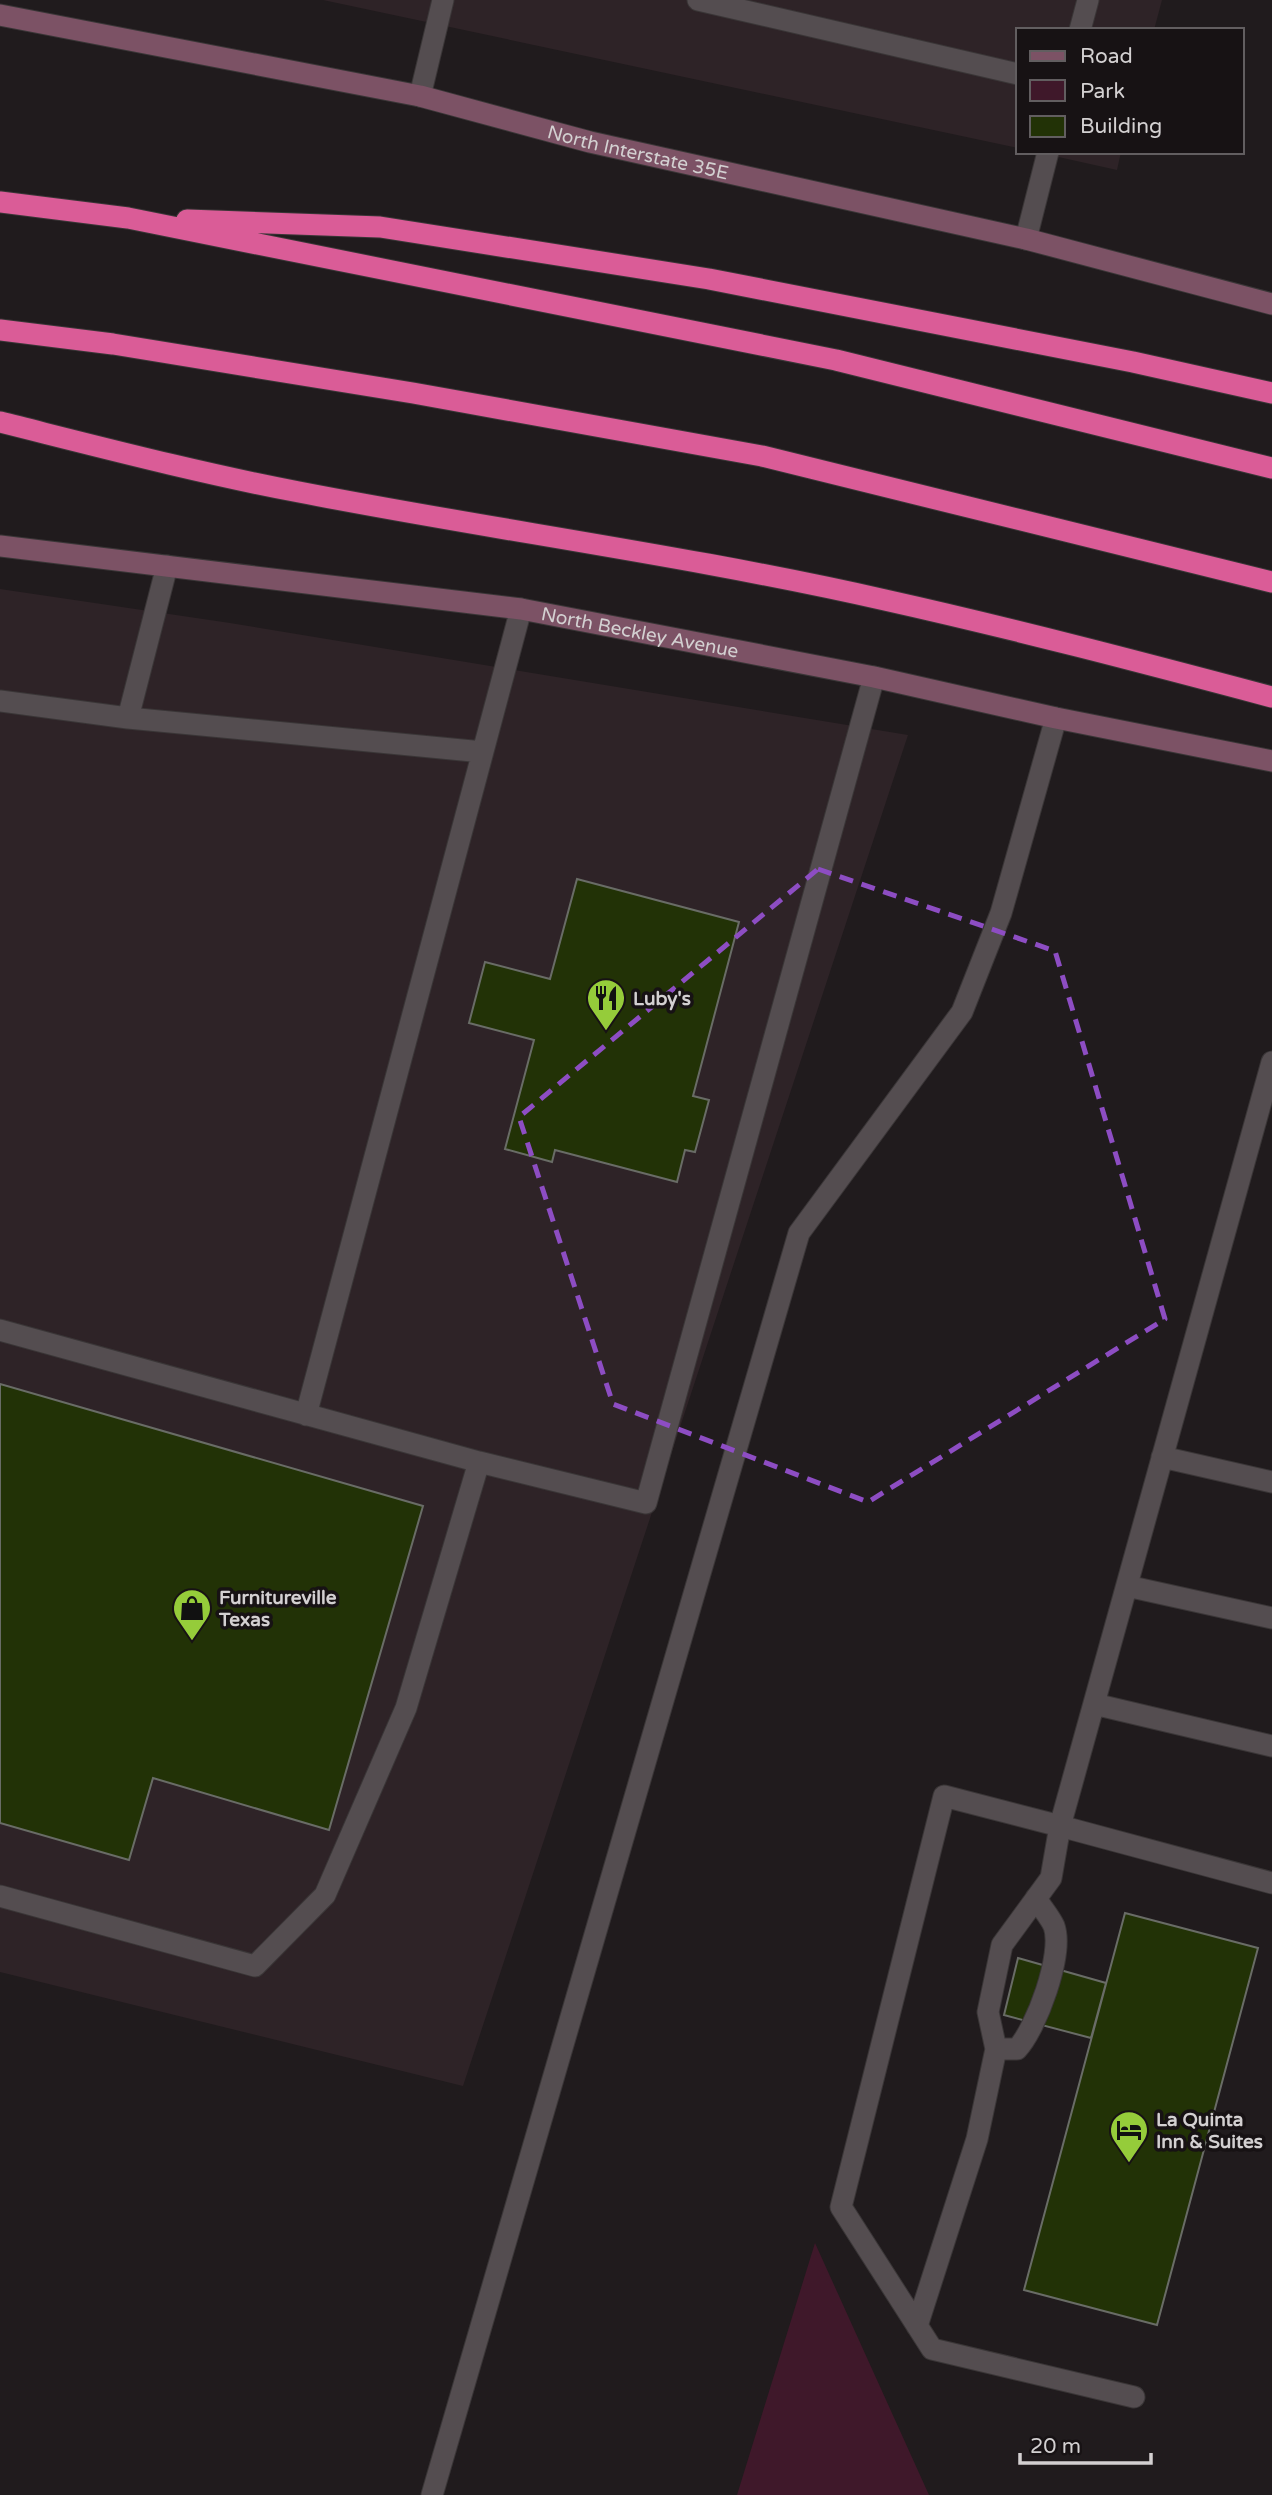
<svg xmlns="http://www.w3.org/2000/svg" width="1272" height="2495" font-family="'Varela Round',sans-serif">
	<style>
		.built { fill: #2e2327 }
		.green { fill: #3f182a }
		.building { fill: #223206; stroke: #696c66; stroke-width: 2 }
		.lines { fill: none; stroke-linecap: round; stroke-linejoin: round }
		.service-casing { stroke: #3a3637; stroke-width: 23 }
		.secondary-casing { stroke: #3a3637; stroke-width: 23 }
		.motorway-casing { stroke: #3a3637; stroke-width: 23 }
		.service { stroke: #544d50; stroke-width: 21 }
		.secondary { stroke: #7c5265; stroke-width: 21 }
		.motorway { stroke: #da5c97; stroke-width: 21 }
		.marked { fill: none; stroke: #8d4dc3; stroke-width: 5; stroke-dasharray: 14 9; stroke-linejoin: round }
		.labels { text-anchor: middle; stroke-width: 7; stroke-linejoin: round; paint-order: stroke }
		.street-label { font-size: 19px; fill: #d3d0d1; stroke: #171214 }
		.poi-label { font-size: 19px; font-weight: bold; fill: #d3d0d1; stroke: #171214; text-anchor: start }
	</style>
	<rect width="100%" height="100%" fill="#201b1d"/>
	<path class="built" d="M323,0H1162L1154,30H1018V148Z
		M1036,152H1121L1117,170Z
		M0,589L230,623L908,735L463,2086L0,1972Z"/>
	<path class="green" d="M815,2243L929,2495H930H737Z"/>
	<path class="building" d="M577,879L739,922L693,1096L709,1100L695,1152L685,1150L677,1182L555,1150L552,1162L505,1149L534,1040L469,1023L485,962L550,979Z
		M0,1384L423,1506L329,1830L153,1778L129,1860L0,1823Z
		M1125,1913L1258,1948L1157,2325L1024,2290Z
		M1018,1958L1106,1983L1091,2038L1004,2015Z"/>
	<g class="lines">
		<defs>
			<path id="service" d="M698,0L1018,74
				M1080,30L1088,0
				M420,96L443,0
				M1026,239L1048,152
				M0,701L128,718L167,566
				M128,718L483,752
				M0,1330L479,1462L406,1708L325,1895L255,1966L0,1896
				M306,1415L521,609
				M1162,1457L1272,1482
				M479,1462L646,1503L874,677
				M1127,1586L1272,1618
				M1094,1704L1272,1746
				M996,2049H1017C1036,2029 1064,1954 1054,1926C1050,1917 1041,1907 1036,1898
				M917,2326L977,2139L996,2049L988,2012L1002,1945L1051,1878L1060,1826L1272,1883
				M1134,2397L932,2349L841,2207L944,1796L1060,1826L1272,1062
				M432,2495L799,1233L962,1012L1001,913L1056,718"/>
			<g id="secondary">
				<path id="s1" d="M0,15L420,96L590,142L1026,239L1272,304"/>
				<path id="s2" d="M0,546L521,609L874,677L1056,718L1272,761"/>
			</g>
			<path id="motorway" d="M0,202L128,218L836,360L1272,468
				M187,220L380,227L709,279L1133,362L1272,393
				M0,330L113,344L413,393L762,456L1272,582
				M0,422C100,447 199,473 299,492C494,530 691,556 885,600C1015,629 1144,663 1272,697"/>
		</defs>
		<use href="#service" class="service-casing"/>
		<use href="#secondary" class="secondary-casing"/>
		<use href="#motorway" class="motorway-casing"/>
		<use href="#service" class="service"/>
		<use href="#secondary" class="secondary"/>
		<use href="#motorway" class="motorway"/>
	</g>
	<path class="marked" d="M818,869L1055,951L1165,1319L868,1502L613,1404L519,1117Z"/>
	<defs>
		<symbol id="restaurant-pin" viewBox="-11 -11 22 30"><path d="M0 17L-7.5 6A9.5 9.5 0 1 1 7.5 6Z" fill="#95cc3a" stroke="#171214"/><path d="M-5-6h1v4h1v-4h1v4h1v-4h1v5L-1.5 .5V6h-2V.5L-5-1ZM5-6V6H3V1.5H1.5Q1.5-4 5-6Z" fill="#111"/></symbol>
		<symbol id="shop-pin" viewBox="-11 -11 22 30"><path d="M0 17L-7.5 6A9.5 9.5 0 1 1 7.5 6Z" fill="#95cc3a" stroke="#171214"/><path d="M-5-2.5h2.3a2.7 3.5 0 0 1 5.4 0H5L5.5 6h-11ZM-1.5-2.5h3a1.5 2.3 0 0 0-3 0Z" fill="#111"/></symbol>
		<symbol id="hotel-pin" viewBox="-11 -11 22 30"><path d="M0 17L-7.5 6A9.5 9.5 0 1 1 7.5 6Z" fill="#95cc3a" stroke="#171214"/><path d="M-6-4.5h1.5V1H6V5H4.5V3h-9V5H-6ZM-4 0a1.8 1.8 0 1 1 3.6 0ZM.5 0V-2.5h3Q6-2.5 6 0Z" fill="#111"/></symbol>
	</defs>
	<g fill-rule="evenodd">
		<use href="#restaurant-pin" x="584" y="976" width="44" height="60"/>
		<use href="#shop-pin" x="170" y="1586" width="44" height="60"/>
		<use href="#hotel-pin" x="1107" y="2108" width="44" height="60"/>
	</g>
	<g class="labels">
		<g class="street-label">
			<text dy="7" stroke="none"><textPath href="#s1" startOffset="653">North Interstate 35E</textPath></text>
			<text dy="7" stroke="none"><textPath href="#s2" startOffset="646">North Beckley Avenue</textPath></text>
		</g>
		<g class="poi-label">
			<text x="633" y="1005">Luby's</text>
			<text x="219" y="1604">Furnitureville<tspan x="219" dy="22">Texas</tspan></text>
			<text x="1156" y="2126">La Quinta<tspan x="1156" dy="22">Inn &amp; Suites</tspan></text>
		</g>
	</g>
	<rect x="1016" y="28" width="228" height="126" fill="#171214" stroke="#625e60" stroke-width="2"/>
	<rect x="1030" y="51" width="35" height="10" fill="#7c5265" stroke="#625e60" stroke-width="2"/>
	<text x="1080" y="63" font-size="21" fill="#d3d0d1">Road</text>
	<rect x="1030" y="80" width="35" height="21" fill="#3f182a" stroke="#625e60" stroke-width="2"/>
	<text x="1080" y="98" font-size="21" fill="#d3d0d1">Park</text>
	<rect x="1030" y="116" width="35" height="21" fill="#223206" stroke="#625e60" stroke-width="2"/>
	<text x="1080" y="133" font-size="21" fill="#d3d0d1">Building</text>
	<path d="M1020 2453v10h131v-10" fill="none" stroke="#d3d0d1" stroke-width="3.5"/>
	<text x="1030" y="2453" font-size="21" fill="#d3d0d1" stroke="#171214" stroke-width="5" paint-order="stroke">20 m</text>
</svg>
